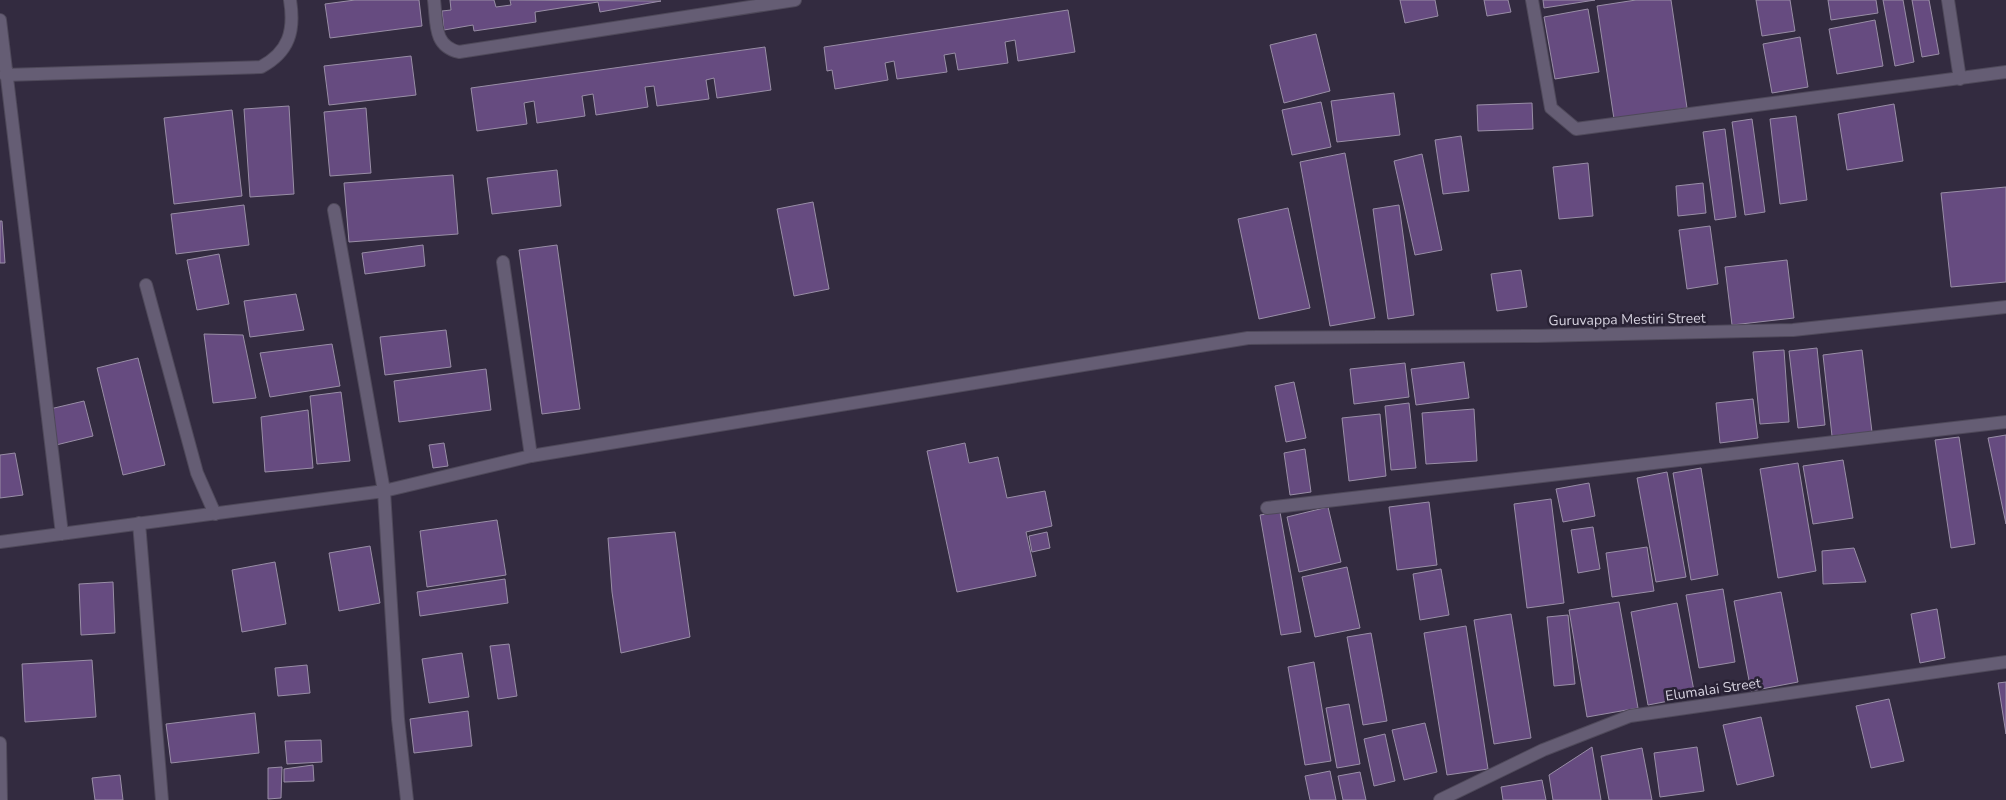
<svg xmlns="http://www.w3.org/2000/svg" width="2006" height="800" font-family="'Nunito Sans',sans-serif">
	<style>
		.building { fill: #664b80; stroke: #998ea6 }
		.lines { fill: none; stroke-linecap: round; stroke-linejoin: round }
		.lane-casing { stroke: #4f495a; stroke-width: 14 }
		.street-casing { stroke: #4f495a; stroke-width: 14 }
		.lane { stroke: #655d74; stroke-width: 12 }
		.street { stroke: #655d74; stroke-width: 12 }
		.labels { text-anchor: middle; stroke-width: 5; stroke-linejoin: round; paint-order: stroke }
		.street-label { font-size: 14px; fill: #d6d2df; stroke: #292235 }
	</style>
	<rect width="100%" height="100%" fill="#332b40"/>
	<path class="building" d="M355,0H419L422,26L330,38L325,4Z
		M450,0H494L496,7L511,5L510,0L661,1L600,12L598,2L535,12L536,22L474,31L473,25L444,30L442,11L451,10Z
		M1400,0H1435L1438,16L1405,23Z
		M1484,0H1508L1511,12L1487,16Z
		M1543,0H1595L1544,8Z
		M1636,0H1671L1687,108L1614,119L1597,6Z
		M1756,0H1790L1795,31L1762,36Z
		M1828,0H1876L1878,13L1831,20Z
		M1883,0H1903L1914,62L1895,66Z
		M1912,0H1929L1939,54L1922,57Z
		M1588,9L1599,72L1555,79L1544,17Z
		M1068,10L1075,52L1018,61L1015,40L1005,42L1008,63L958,70L955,53L944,55L947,72L897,79L894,61L885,63L888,80L835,89L832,70L827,71L824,47Z
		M1875,20L1883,66L1837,74L1829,29Z
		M1316,34L1330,91L1284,103L1270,45Z
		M1800,37L1808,87L1772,93L1763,44Z
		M765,47L771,90L717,98L714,78L706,80L709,99L657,106L654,86L645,87L648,107L596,115L593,94L582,96L585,116L537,123L534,101L524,103L527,124L477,131L471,88Z
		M411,56L416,95L329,105L324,66Z
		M1394,93L1400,135L1337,142L1331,101Z
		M1321,102L1331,147L1292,155L1282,110Z
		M1532,103L1533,129L1478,131L1477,105Z
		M1894,104L1903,161L1847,170L1838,114Z
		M289,106L294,194L250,197L244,109Z
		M366,108L371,173L330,176L324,112Z
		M232,110L242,196L174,204L164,118Z
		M1796,116L1807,200L1780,204L1770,119Z
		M1752,119L1765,212L1745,215L1732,122Z
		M1725,129L1736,217L1715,220L1703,132Z
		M1461,136L1469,191L1443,194L1435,140Z
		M1345,153L1375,318L1330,326L1300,162Z
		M1422,154L1442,250L1415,255L1394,161Z
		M1588,163L1593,216L1559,219L1553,167Z
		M557,170L561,206L492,214L487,178Z
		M453,175L458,234L349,242L344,183Z
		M1703,183L1706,213L1678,216L1676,186Z
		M2006,187V282L1951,287L1941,193Z
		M813,202L829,289L794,296L777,209Z
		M244,205L249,245L176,254L171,214Z
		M1399,205L1414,315L1388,319L1373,209Z
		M1288,208L1310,308L1259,319L1238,219Z
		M0,221H2L5,263H0Z
		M1710,226L1718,284L1687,289L1679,230Z
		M423,245L425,266L365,274L362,253Z
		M557,245L580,409L542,414L519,250Z
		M219,254L229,304L197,310L187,260Z
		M1787,260L1794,318L1732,325L1725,267Z
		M1521,270L1527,307L1497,311L1491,274Z
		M296,294L304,330L250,337L244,301Z
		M446,330L451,367L385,375L380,337Z
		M204,334L243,335L256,398L213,403Z
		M332,344L340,386L270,397L260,353Z
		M1817,348L1825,425L1798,428L1789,351Z
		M1784,350L1789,422L1760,424L1753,352Z
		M1862,350L1872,432L1832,436L1823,355Z
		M138,358L165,465L123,475L97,368Z
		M1464,362L1469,398L1416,405L1411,369Z
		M1405,363L1409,397L1354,404L1350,369Z
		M486,369L491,410L399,422L394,381Z
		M1294,382L1306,438L1286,442L1275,386Z
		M341,392L350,461L317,464L310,396Z
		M1753,399L1758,438L1720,443L1716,403Z
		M84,401L93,436L56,445L50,409Z
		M1409,403L1416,468L1391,470L1385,406Z
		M1474,409L1477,461L1426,464L1422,413Z
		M308,410L313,468L265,472L261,417Z
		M1380,414L1386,476L1349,481L1342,418Z
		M2006,435V524L1988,438Z
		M1959,437L1975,544L1951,548L1935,440Z
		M444,443L448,466L433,468L429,445Z
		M965,443L969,463L998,457L1007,498L1045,491L1052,526L1026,532L1036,576L957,592L927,451Z
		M1305,449L1311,492L1290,495L1284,453Z
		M15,453L23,495L0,498V455Z
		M1843,460L1853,518L1813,524L1803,466Z
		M1798,463L1816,571L1778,578L1760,469Z
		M1701,468L1718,575L1691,580L1673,473Z
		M1667,472L1686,577L1656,582L1637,478Z
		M1589,483L1595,516L1563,522L1556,489Z
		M1551,499L1564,603L1527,608L1514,504Z
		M1429,502L1437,565L1397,570L1389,507Z
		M1328,507L1341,562L1299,572L1287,517Z
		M1280,512L1301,632L1281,635L1260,515Z
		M497,520L506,575L427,587L420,531Z
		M1593,527L1600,569L1578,573L1571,530Z
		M675,532L690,637L621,653L612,592L608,538Z
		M1047,532L1050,548L1032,552L1029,536Z
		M370,546L380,603L339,611L329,553Z
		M1647,547L1654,591L1612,597L1606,553Z
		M1854,548L1866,582L1823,584L1822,551Z
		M275,562L286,624L242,632L232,570Z
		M1347,567L1360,628L1315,637L1302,577Z
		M1441,569L1449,615L1420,620L1413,574Z
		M505,579L508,603L420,616L417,592Z
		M113,582L115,633L81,635L79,584Z
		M1723,589L1735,662L1699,668L1686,595Z
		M1781,592L1798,682L1751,691L1734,601Z
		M1619,602L1638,708L1587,717L1569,610Z
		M1677,603L1695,696L1648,705L1631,612Z
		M1937,609L1945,658L1920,663L1911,614Z
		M1511,614L1531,738L1494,744L1474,620Z
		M1568,615L1575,684L1554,686L1547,617Z
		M1466,626L1488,769L1447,775L1424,633Z
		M1371,633L1387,721L1363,725L1347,637Z
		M509,644L517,696L498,699L490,646Z
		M462,653L469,697L429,703L422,659Z
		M92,660L96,717L25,722L22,664Z
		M1314,662L1331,761L1305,765L1288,667Z
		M307,665L310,693L278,696L275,668Z
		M2006,682V734L1998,683Z
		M1889,699L1904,761L1871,768L1856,706Z
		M1349,704L1360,764L1337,768L1326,708Z
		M468,711L472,746L414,753L410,719Z
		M255,713L259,753L171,763L166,724Z
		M1761,717L1774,776L1737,785L1723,725Z
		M1425,723L1437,772L1404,780L1392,730Z
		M1385,734L1395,781L1374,786L1364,739Z
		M321,740L322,762L287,764L285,741Z
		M1592,747L1601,800H1553L1549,775Z
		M1697,747L1704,791L1660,797L1654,753Z
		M1642,748L1652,800H1609L1601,756Z
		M313,765L314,781L284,782V769Z
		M282,767L281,798L268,799V768Z
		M1330,771L1336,800H1310L1305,776Z
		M1360,772L1366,800H1343L1338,776Z
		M120,775L123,800H95L92,778Z
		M1542,780L1546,800H1503L1501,787Z"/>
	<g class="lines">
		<defs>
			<path id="lane" d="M503,262L531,456"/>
			<path id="street" d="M434,0C437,23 433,46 459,52L795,0
				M1532,0L1551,108L1576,129L2006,72
				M1948,0L1960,79
				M0,20L62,534
				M5,75L261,67C289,52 295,31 290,0
				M334,210L384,491L398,719L407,800
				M146,285L197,473L215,514
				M1267,508L2006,422
				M139,523L162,800
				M0,542L384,491L531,456L1248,338L1538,336L1793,330L2006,307
				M0,743L1,800
				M1440,800L1543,750L1630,716L2006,662"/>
		</defs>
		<use href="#lane" class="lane-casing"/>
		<use href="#street" class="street-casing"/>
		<use href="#lane" class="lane"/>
		<use href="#street" class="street"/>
	</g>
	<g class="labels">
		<g class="street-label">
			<text transform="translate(1627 319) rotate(-1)" y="5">Guruvappa Mestiri Street</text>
			<text transform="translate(1713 689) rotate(-8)" y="5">Elumalai Street</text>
		</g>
	</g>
</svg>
